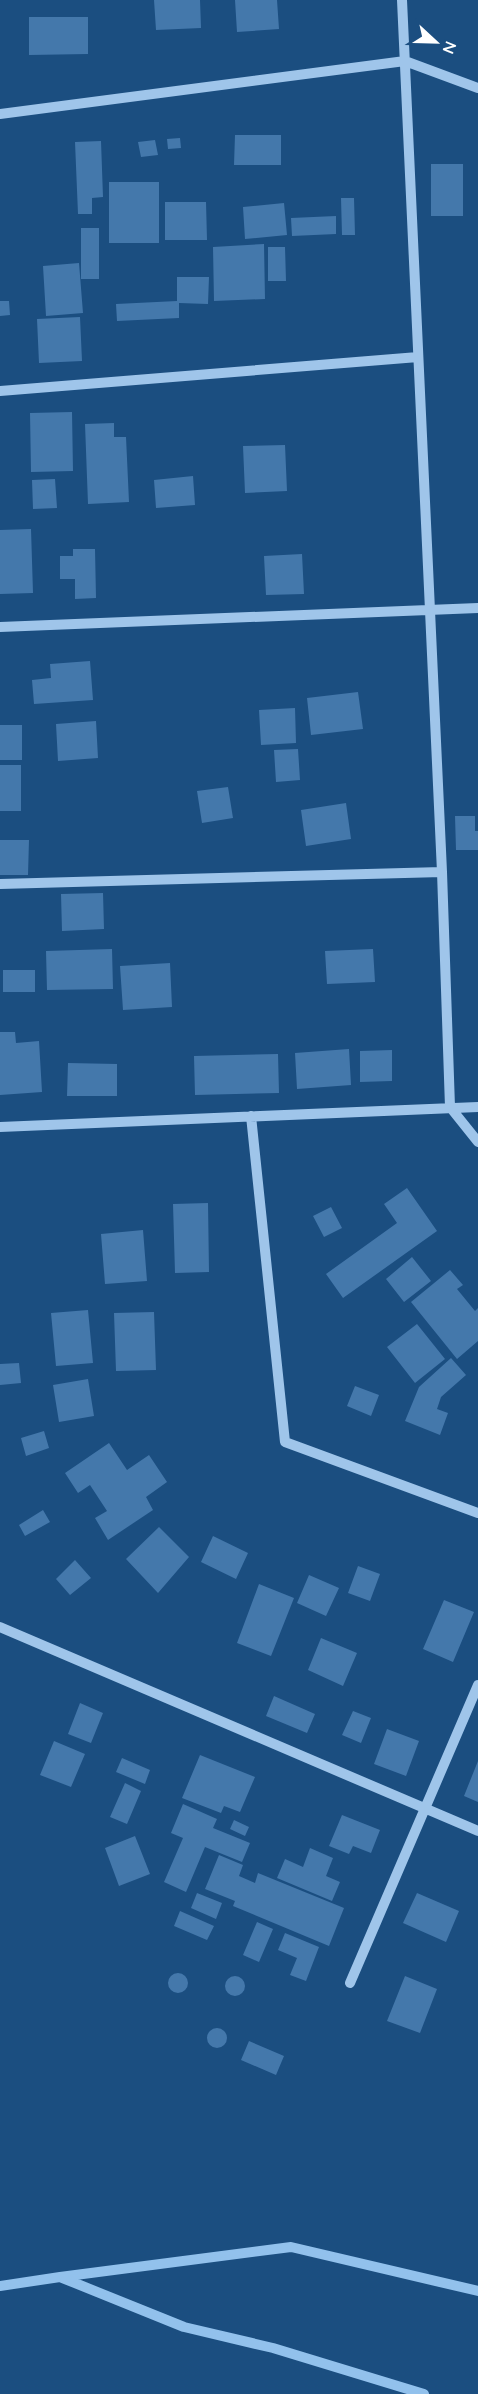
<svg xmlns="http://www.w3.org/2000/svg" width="478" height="2394" font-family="Quicksand,sans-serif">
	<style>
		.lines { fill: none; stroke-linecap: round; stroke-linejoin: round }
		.stream { stroke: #92c1ec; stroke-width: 10 }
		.building { fill: #4478ab }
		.minor { stroke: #9fc5ea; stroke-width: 10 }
	</style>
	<rect width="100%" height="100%" fill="#1b4e80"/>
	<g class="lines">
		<path class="stream" d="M60,2277L291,2247L478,2291
			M0,2286L60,2277L184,2327L273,2348L424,2394"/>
	</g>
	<path class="building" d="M154,0H200L201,28L156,30Z
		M235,0H277L279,29L237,32Z
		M29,17H88V54L29,55Z
		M235,135H281V165H234Z
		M180,138L181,148L168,149L167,139Z
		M155,140L158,155L141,157L138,142Z
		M101,141L103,197L92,198V214H78L75,142Z
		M431,164H463V216H431Z
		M109,182H159V243H109Z
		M341,198H354L355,235H342Z
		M165,202H206L207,240H165Z
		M284,203L287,235L245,239L243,207Z
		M336,216V234L292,236L291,218Z
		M81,228H99V279H81Z
		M264,244L265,299L214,301L213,247Z
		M268,247H285L286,281H268Z
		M79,263L83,313L46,316L43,266Z
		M177,277H209L208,304L179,303V318L117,321L116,304L177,301Z
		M0,301H9L10,315L0,316Z
		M80,317L82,361L39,363L37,319Z
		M72,412L73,471L31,472L30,413Z
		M114,423V437H126L129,502L88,504L85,424Z
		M285,445L287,491L245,493L243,446Z
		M193,476L195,505L156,508L154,480Z
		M55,479L57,508L33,509L32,480Z
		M31,529L33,593L0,594V530Z
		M73,549H95L96,598L75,599V579H60V556H73Z
		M302,554L304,594L266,595L264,556Z
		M90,661L93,700L34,704L32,680L51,678L50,664Z
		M358,692L363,729L311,735L307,698Z
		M295,708L296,743L261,745L259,710Z
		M96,721L98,758L58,761L56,724Z
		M0,725H22V760H0Z
		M298,749L300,780L276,782L274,750Z
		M0,765H21V811H0Z
		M228,787L233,818L202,823L197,791Z
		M346,803L351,839L306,846L301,810Z
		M455,816H475V831H478V850H456Z
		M0,840H29L28,875H0Z
		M103,893L104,929L62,931L61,894Z
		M112,949L113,989L47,990L46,951Z
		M373,949L375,982L327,984L325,951Z
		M170,963L172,1007L123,1010L120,966Z
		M3,970H35V992H3Z
		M0,1032H15L16,1043L39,1041L42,1092L0,1095Z
		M349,1049L351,1085L297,1089L295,1053Z
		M392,1050V1081L360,1082V1051Z
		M278,1054L279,1093L195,1095L194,1056Z
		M68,1063L117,1064V1096H67Z
		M407,1188L437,1231L343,1298L326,1274L397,1223L384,1204Z
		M208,1203L209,1272L175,1273L173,1204Z
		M331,1207L342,1228L324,1237L313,1216Z
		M143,1230L147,1281L105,1284L101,1234Z
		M412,1257L431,1281L404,1302L386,1279Z
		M450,1270L463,1285L457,1289L475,1311L478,1308V1341L457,1359L411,1302Z
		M88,1310L93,1363L56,1366L51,1313Z
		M154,1312L156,1370L116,1371L114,1313Z
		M417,1324L445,1359L415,1383L387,1347Z
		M451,1358L466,1375L441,1397L437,1409L448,1413L440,1435L405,1421L419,1387Z
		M19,1363L21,1383L0,1385V1364Z
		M88,1379L94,1416L59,1422L53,1385Z
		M355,1386L379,1395L371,1416L347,1406Z
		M44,1431L49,1448L26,1456L21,1438Z
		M109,1443L127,1470L149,1455L167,1482L146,1497L153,1510L108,1540L95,1518L107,1511L90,1485L78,1493L65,1473Z
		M43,1510L50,1522L25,1536L19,1525Z
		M159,1527L189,1557L158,1593L126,1559Z
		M213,1536L248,1553L236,1579L201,1562Z
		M75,1560L91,1578L70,1595L56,1579Z
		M358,1566L380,1574L370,1601L348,1593Z
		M309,1575L339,1588L326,1616L297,1603Z
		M259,1584L294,1598L271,1656L237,1643Z
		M444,1600L474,1612L453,1662L423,1649Z
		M321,1638L357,1653L343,1686L308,1670Z
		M274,1696L315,1714L307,1733L266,1716Z
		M80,1703L103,1713L91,1743L68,1734Z
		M353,1711L371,1718L361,1743L342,1735Z
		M387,1729L419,1741L406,1776L374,1764Z
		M54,1741L85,1754L71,1787L40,1775Z
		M200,1755L255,1777L240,1812L224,1806L221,1813L182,1798Z
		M122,1758L150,1770L145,1784L116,1772Z
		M478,1761V1802L464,1796Z
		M125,1783L141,1791L127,1824L110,1817Z
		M183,1804L217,1819L213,1828L250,1843L242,1862L205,1847L186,1892L164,1882L183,1838L171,1833Z
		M342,1815L380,1830L371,1853L353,1846L349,1854L329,1846Z
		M234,1820L249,1827L245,1836L230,1829Z
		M135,1836L150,1874L119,1886L105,1848Z
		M310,1848L333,1858L326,1876L340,1882L332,1901L277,1878L285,1859L303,1867Z
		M219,1855L243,1865L239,1876L255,1883L258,1873L344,1908L329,1946L233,1906L235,1901L205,1889Z
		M197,1893L222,1903L216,1919L191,1908Z
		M417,1893L459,1911L446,1942L403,1923Z
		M180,1911L214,1926L207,1940L174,1926Z
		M257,1922L273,1929L259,1962L243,1955Z
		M285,1933L319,1947L306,1981L290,1975L297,1958L278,1950Z
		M168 1983a10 10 0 1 1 20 0a10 10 0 1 1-20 0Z
		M225 1986a10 10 0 1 1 20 0a10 10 0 1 1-20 0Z
		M405,1976L437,1989L420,2033L387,2021Z
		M207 2038a10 10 0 1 1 20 0a10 10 0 1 1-20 0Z
		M249,2041L284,2056L276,2075L241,2060Z"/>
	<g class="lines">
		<path class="minor" d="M402,0L442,872L450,1107L478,1142
			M0,114L405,61L478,88
			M0,391L418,357
			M0,627L478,608
			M0,884L442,872
			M251,1116L285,1442L478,1513
			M0,1127L478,1107
			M0,1627L478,1831
			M350,1983L478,1685"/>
	</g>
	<g transform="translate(436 42) rotate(112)" stroke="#1b4e80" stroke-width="4.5" paint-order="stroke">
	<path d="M0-4.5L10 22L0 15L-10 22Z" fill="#ffffff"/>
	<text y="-9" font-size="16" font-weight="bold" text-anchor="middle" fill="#ffffff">N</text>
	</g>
</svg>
